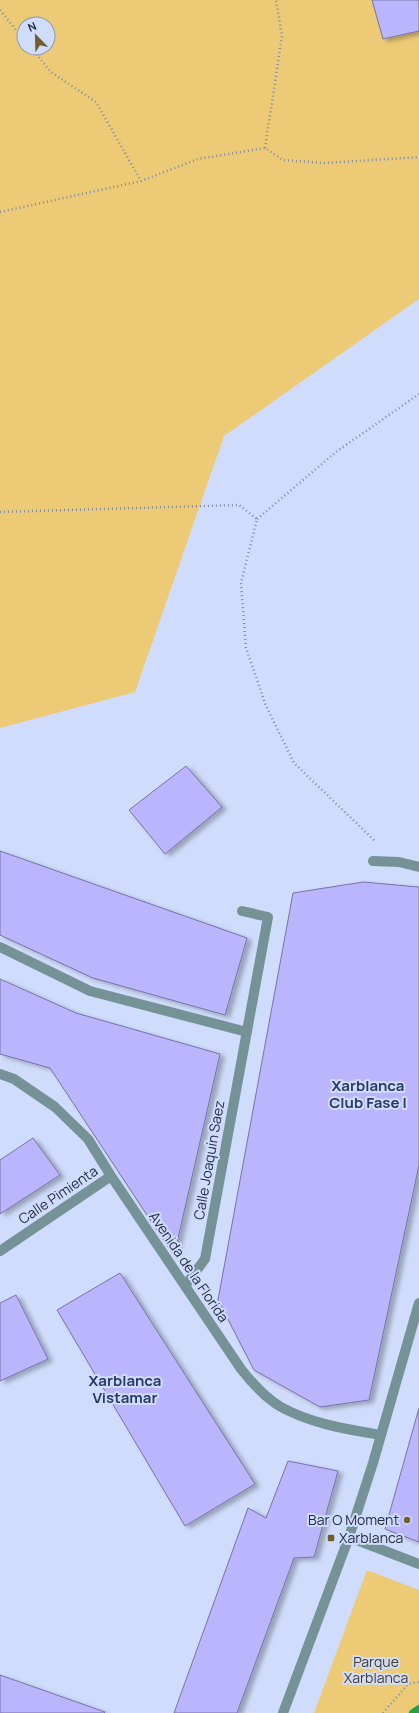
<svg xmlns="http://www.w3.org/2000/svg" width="419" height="1713" font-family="Manrope,sans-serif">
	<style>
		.green { fill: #edca75; fill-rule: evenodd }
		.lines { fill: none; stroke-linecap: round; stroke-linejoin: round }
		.stream { stroke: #24a246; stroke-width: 8 }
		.building { fill: #bbb5fd; stroke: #7773a5; filter: url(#shadow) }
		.path { stroke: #818ca6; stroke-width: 2.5; stroke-dasharray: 1 3; stroke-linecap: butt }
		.service { stroke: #759397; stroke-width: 10 }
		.minor { stroke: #759397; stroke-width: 10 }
		.poi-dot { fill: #725e2c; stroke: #cfdcfb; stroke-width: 1.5 }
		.labels { text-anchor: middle; stroke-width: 4; stroke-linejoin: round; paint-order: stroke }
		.street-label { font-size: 14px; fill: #242c40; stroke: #cfdcfb }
		.poi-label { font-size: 14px; fill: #242c40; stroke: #cfdcfb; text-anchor: end }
		.park-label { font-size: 14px; fill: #463c24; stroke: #cfdcfb }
		.neighbourhood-label { font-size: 15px; font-weight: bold; fill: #2b3a64; stroke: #cfdcfb }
	</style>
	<defs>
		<filter id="shadow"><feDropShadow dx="4.5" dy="2.5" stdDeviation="2" flood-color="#0004"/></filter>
	</defs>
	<rect width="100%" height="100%" fill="#cfdcfb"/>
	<path class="green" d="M0,0H419V299L224,436L135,692L0,728ZM24,24H48V48H24Z
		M367,1570L419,1590V1713H314Z"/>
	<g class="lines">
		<path class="stream" d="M413,1713L419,1709"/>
	</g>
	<path class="building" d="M372,0H419V31L383,39Z
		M186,766L222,807L165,854L129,810Z
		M0,851L247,938L225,1015L93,978L0,935Z
		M363,882L419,887V1165L369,1400L320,1407L254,1370L218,1300L293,893Z
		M0,979L76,1013L220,1054L174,1256L50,1068L0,1054Z
		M33,1138L60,1175L0,1214V1160Z
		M120,1273L255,1484L185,1526L57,1310Z
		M16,1295L48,1359L0,1381V1303Z
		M419,1408V1542L385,1529Z
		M288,1461L338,1471L314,1557L294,1558L237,1713H174L248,1508L266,1518Z
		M0,1675L105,1712L104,1713H0Z"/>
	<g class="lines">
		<path class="path" d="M0,10L24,40
			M31,48L51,72L96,102L141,181
			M265,148L282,36L276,0
			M0,212L141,181L198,159L265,148L283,160L325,163L419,157
			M0,512L239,505L257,519L241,583L246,648L266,706L294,763L376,842
			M257,519L336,452L419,394
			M383,1713L408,1684L419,1682"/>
		<path class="service" d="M373,861L399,862L419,867"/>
		<path class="minor" d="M0,947L90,991L247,1032
			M0,1074L14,1079L55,1107L88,1139L111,1176L241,1369C252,1383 265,1398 281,1407C312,1424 346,1429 381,1435
			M0,1251L111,1176
			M185,1286L205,1259L268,917L242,911
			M349,1537L419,1564
			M283,1713L349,1537L373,1463L419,1303"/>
	</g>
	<g class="poi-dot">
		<circle cx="407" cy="1520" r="4"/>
		<rect x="327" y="1534" width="8" height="8" rx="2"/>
	</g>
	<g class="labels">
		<g class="street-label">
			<text transform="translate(209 1160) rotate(-80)" y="5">Calle Joaquín Saez</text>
			<text transform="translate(58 1195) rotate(-34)" y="5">Calle Pimienta</text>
			<text transform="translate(189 1267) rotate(56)" y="5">Avenida de la Florida</text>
		</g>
		<g class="poi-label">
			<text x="399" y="1525">Bar O Moment</text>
			<text x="339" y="1543" text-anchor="start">Xarblanca</text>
		</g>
		<g class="park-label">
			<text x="376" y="1667">Parque<tspan x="376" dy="16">Xarblanca</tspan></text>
		</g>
		<g class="neighbourhood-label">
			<text x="368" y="1091">Xarblanca<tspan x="368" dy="17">Club Fase I</tspan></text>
			<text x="125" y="1386">Xarblanca<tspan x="125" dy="17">Vistamar</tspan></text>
		</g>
	</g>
	<g transform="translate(36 36) rotate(337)"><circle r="19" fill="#cfdcfb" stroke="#8b96b0"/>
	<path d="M0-3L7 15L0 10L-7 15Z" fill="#725e2c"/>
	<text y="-6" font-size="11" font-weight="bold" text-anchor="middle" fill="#242c40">N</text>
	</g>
</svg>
